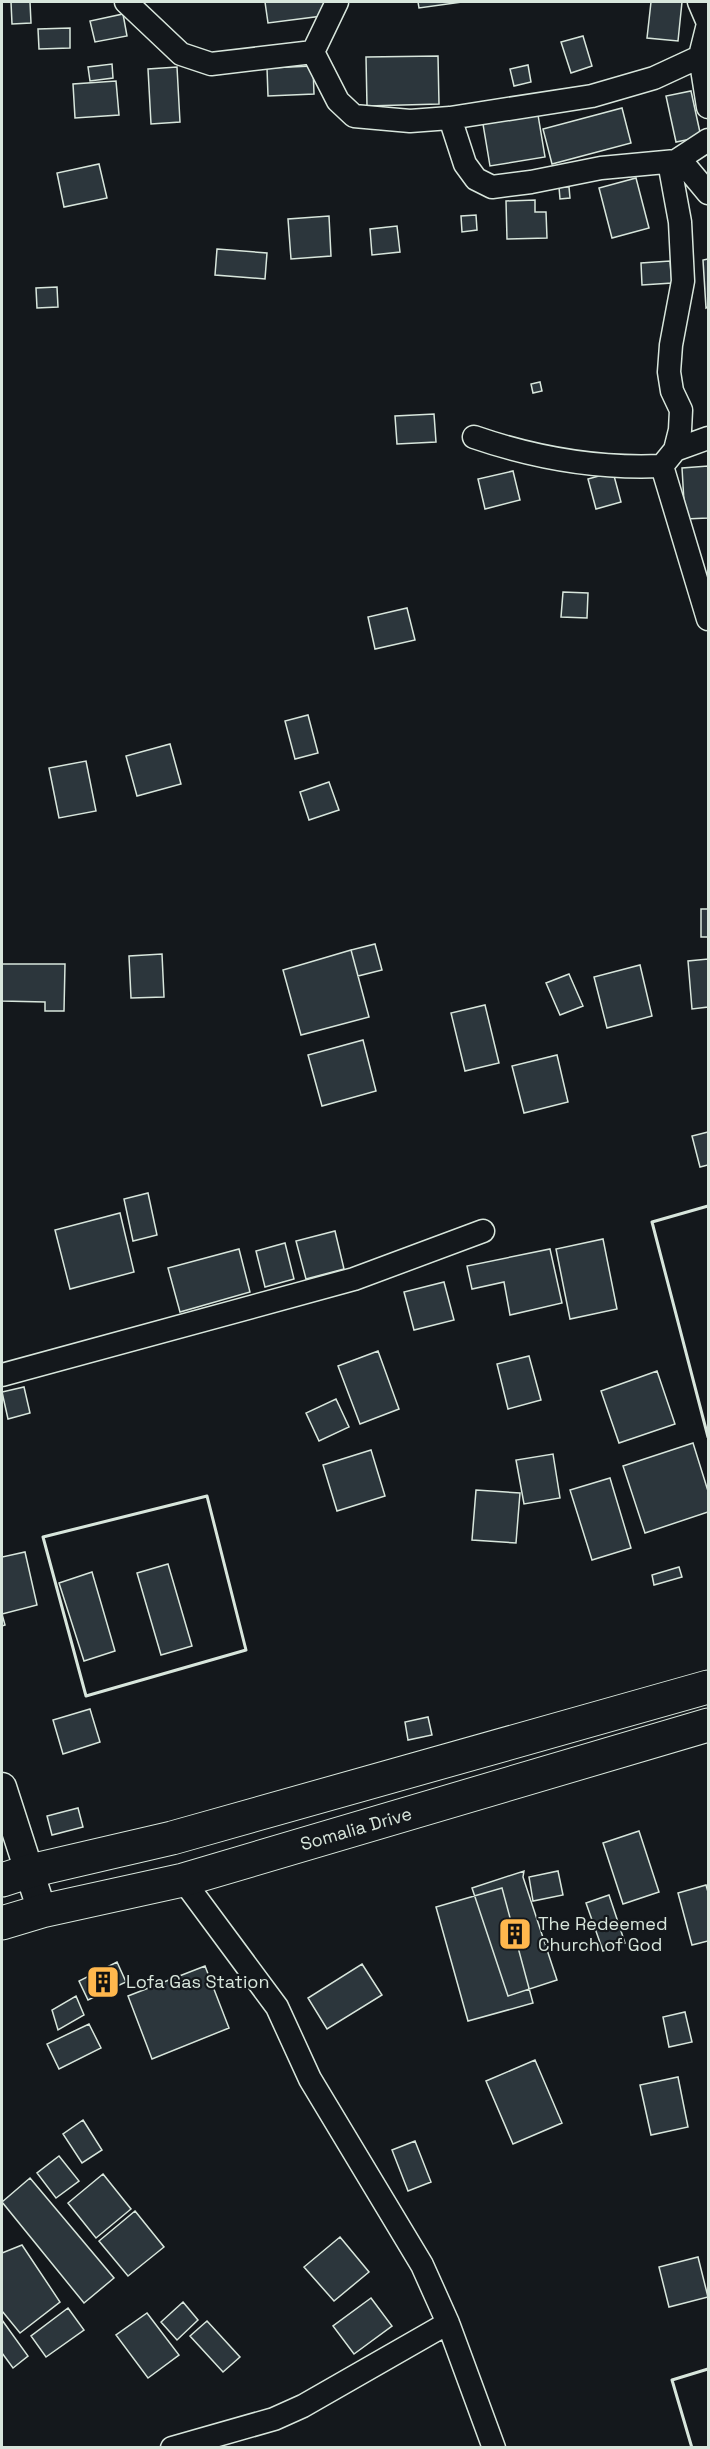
<svg xmlns="http://www.w3.org/2000/svg" width="710" height="2449" font-family="'Space Grotesk',sans-serif">
	<style>
		.building { fill: #2c363c; stroke: #d8e6dc; stroke-width: 1.5 }
		.lines { fill: none; stroke-linecap: round; stroke-linejoin: round }
		.minor-casing { stroke: #d8e6dc; stroke-width: 25 }
		.tertiary-casing { stroke: #d8e6dc; stroke-width: 31 }
		.primary-casing { stroke: #d8e6dc; stroke-width: 35 }
		.minor { stroke: #14181c; stroke-width: 22 }
		.tertiary { stroke: #14181c; stroke-width: 28 }
		.primary { stroke: #14181c; stroke-width: 33 }
		.wall { stroke: #d8e6dc; stroke-width: 3 }
		.labels { text-anchor: middle; stroke-width: 4.5; stroke-linejoin: round; paint-order: stroke }
		.street-label { font-size: 18px; fill: #d8e6dc; stroke: #14181c }
		.poi-label { font-size: 18px; fill: #d8e6dc; stroke: #14181c; text-anchor: start }
	</style>
	<rect width="100%" height="100%" fill="#14181c"/>
	<path class="building" d="M11,2H30L31,23L12,24Z
		M265,2H328L330,15L268,23Z
		M418,2H462L419,8Z
		M651,2H682L678,41L647,38Z
		M123,14L127,36L95,42L90,21Z
		M70,28V48L39,49L38,29Z
		M583,36L592,66L571,73L561,42Z
		M438,56L439,104L367,106L366,57Z
		M112,64L113,78L90,81L88,67Z
		M528,65L531,82L514,86L510,69Z
		M313,66L314,94L268,96L267,68Z
		M177,67L180,122L151,124L148,69Z
		M116,81L119,115L75,118L73,84Z
		M691,91L701,137L676,142L666,96Z
		M622,108L631,143L552,164L543,129Z
		M538,115L545,157L490,166L483,124Z
		M99,164L107,198L64,207L57,173Z
		M636,178L649,228L612,238L599,188Z
		M559,187H569L570,198L560,199Z
		M535,200V212H546L547,238L507,239L506,201Z
		M476,215L477,230L462,232L461,216Z
		M329,216L331,256L291,259L288,219Z
		M397,226L400,252L372,255L370,229Z
		M217,249L267,253L265,279L215,275Z
		M708,259V307L706,308L703,260Z
		M670,261L672,283L642,285L641,263Z
		M57,287L58,307L37,308L36,288Z
		M540,382L542,391L533,393L531,384Z
		M434,414L436,442L397,444L395,416Z
		M708,466V518L685,519L682,468Z
		M513,471L520,500L485,509L478,479Z
		M613,472L621,502L596,509L588,479Z
		M563,592L588,593L587,618L561,617Z
		M407,608L415,640L375,649L368,617Z
		M308,715L318,753L295,759L285,721Z
		M170,744L181,784L137,796L126,756Z
		M86,761L96,811L59,818L49,768Z
		M329,782L339,810L309,820L300,792Z
		M701,909H708V937H701Z
		M375,944L382,970L358,976L351,950Z
		M351,950L369,1017L301,1035L283,970Z
		M162,954L164,997L131,998L129,956Z
		M708,959V1007L692,1009L688,961Z
		M2,964H65L64,1011H45V1002L2,1001Z
		M640,965L652,1016L607,1028L594,977Z
		M569,974L583,1006L560,1015L546,983Z
		M485,1005L499,1063L465,1071L451,1013Z
		M363,1040L376,1091L322,1106L308,1055Z
		M557,1055L568,1102L524,1113L512,1066Z
		M708,1132V1165L700,1167L692,1136Z
		M148,1193L157,1235L133,1241L124,1199Z
		M120,1213L134,1272L70,1289L55,1230Z
		M335,1231L344,1269L306,1279L296,1241Z
		M603,1239L617,1309L570,1319L556,1249Z
		M285,1243L294,1279L265,1287L256,1251Z
		M239,1249L250,1292L180,1312L168,1268Z
		M550,1249L562,1303L510,1315L504,1282L472,1289L467,1266Z
		M444,1282L454,1320L414,1330L404,1292Z
		M378,1351L399,1409L360,1424L338,1366Z
		M529,1356L541,1400L508,1409L497,1364Z
		M657,1371L675,1424L619,1443L601,1391Z
		M24,1387L30,1413L8,1419L2,1392Z
		M336,1399L349,1427L319,1441L306,1413Z
		M693,1443L708,1491V1512L645,1533L623,1466Z
		M371,1450L385,1496L337,1511L323,1465Z
		M553,1454L560,1498L524,1504L516,1460Z
		M610,1478L631,1548L592,1560L570,1490Z
		M476,1490L520,1493L516,1543L472,1540Z
		M25,1552L37,1605L2,1614L5,1625L2,1626V1557Z
		M168,1564L192,1646L161,1655L137,1573Z
		M679,1567L682,1577L654,1585L652,1575Z
		M92,1572L115,1651L84,1661L59,1583Z
		M90,1709L100,1742L63,1754L53,1720Z
		M428,1717L432,1735L408,1740L405,1722Z
		M78,1808L83,1827L52,1835L47,1816Z
		M639,1831L659,1892L623,1904L603,1843Z
		M524,1871L523,1877L557,1980L508,1996L472,1888Z
		M558,1871L563,1895L533,1901L529,1877Z
		M706,1885L708,1892V1941L692,1945L678,1893Z
		M502,1888L533,2003L468,2021L436,1907Z
		M609,1895L625,1943L603,1951L586,1903Z
		M117,1962L126,1982L88,2000L79,1981Z
		M362,1964L382,1995L327,2029L308,1998Z
		M205,1966L229,2028L152,2059L128,1996Z
		M76,1996L84,2015L58,2030L52,2010Z
		M685,2012L692,2042L669,2047L663,2017Z
		M89,2024L101,2048L59,2069L47,2044Z
		M535,2060L562,2123L513,2144L486,2081Z
		M678,2077L688,2127L651,2135L640,2085Z
		M83,2120L102,2150L82,2163L63,2134Z
		M415,2141L431,2182L408,2191L392,2150Z
		M59,2156L79,2181L56,2198L37,2173Z
		M103,2174L131,2209L96,2238L68,2203Z
		M30,2178L114,2278L84,2303L2,2202Z
		M135,2211L164,2247L128,2276L99,2241Z
		M340,2237L369,2272L334,2301L304,2267Z
		M22,2245L60,2302L20,2333L2,2311V2253Z
		M698,2257L708,2297L669,2307L659,2267Z
		M371,2298L392,2326L354,2354L333,2326Z
		M183,2302L198,2320L177,2340L161,2322Z
		M68,2308L84,2330L46,2357L31,2336Z
		M147,2313L179,2355L148,2378L116,2335Z
		M2,2320L28,2356L13,2368L2,2353Z
		M207,2321L240,2357L223,2372L190,2336Z"/>
	<g class="lines">
		<defs>
			<path id="minor" d="M126,2L181,54L211,64L313,52L338,101L354,116L410,121L450,118L592,96L654,78L708,53
				M699,2L708,23
				M708,24L700,56L708,107
				M313,52L337,2
				M450,118L465,164L476,179L492,187L531,182L601,168L676,161L688,169L708,193
				M708,140L676,161L671,173L680,222L683,281L671,345L669,372L672,391L681,410L680,430L675,450L662,466L708,619
				M474,437C535,458 597,469 662,466
				M675,450L708,438
				M2,1375L354,1279L483,1231
				M183,1880L277,2007L310,2079L422,2265L448,2323L494,2448
				M172,2448L274,2419L303,2406L448,2323"/>
			<path id="tertiary" d="M2,1787L42,1911"/>
			<path id="primary" d="M2,1880L30,1871L172,1838L708,1687
				M2,1923L42,1911L183,1880L708,1725"/>
		</defs>
		<use href="#minor" class="minor-casing"/>
		<use href="#tertiary" class="tertiary-casing"/>
		<use href="#primary" class="primary-casing"/>
		<use href="#minor" class="minor"/>
		<use href="#tertiary" class="tertiary"/>
		<use href="#primary" class="primary"/>
		<path class="wall" d="M708,1206L652,1222L708,1437
			M207,1496L246,1650L86,1696L43,1537Z
			M692,2448L672,2380L708,2369"/>
	</g>
	<defs>
		<symbol id="building-square" viewBox="-11 -11 22 22"><rect x="-9" y="-9" width="18" height="18" rx="4" fill="#ffb74d" stroke="#14181c"/><path d="M-4-6H4V6H1V3H-1V6H-4ZM-2.5-4.3h1.7v1.8h-1.7ZM.8-4.3h1.7v1.8H.8ZM-2.5-1h1.7V.8h-1.7ZM.8-1h1.7V.8H.8Z" fill="#111"/></symbol>
	</defs>
	<g fill-rule="evenodd">
		<use href="#building-square" x="496" y="1915" width="38" height="38"/>
		<use href="#building-square" x="84" y="1963" width="38" height="38"/>
	</g>
	<g class="labels">
		<g class="street-label">
			<text transform="translate(356 1829) rotate(-16)" y="6">Somalia Drive</text>
		</g>
		<g class="poi-label">
			<text x="538" y="1930">The Redeemed<tspan x="538" dy="21">Church of God</tspan></text>
			<text x="126" y="1988">Lofa Gas Station</text>
		</g>
	</g>
	<rect width="710" height="2449" fill="none" stroke="#d8e6dc" stroke-width="6"/>
</svg>
